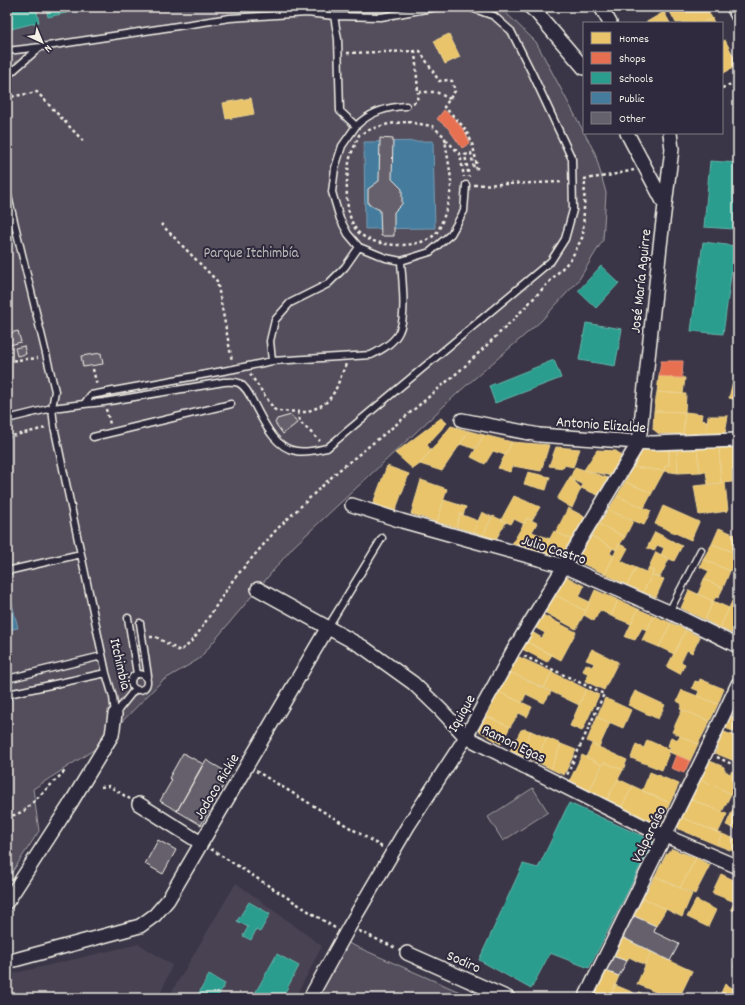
<svg xmlns="http://www.w3.org/2000/svg" width="745" height="1005" font-family="Dekko,sans-serif">
	<style>
		.built { fill: #484352 }
		.green { fill: #534e5c; stroke: #a4a0a2 }
		.homes { fill: #e9c46a; stroke: #ecd290 }
		.shops { fill: #e76f51; stroke: #eb967e }
		.schools { fill: #2a9d8f; stroke: #67b6aa }
		.public { fill: #457b9d; stroke: #7a9eb4 }
		.building { fill: #65616c; stroke: #f4f1e8 }
		.lines { fill: none; stroke-linecap: round; stroke-linejoin: round }
		.lane-casing { stroke: #f4f1e8; stroke-width: 9 }
		.street-casing { stroke: #f4f1e8; stroke-width: 16 }
		.path { stroke: #f4f1e8; stroke-width: 2.5; stroke-dasharray: 3 3; stroke-linecap: butt }
		.lane { stroke: #2f2a3d; stroke-width: 6 }
		.street { stroke: #2f2a3d; stroke-width: 13 }
		.labels { text-anchor: middle; stroke-width: 4; stroke-linejoin: round; paint-order: stroke }
		.park-label { font-size: 15px; fill: #bcb8b7; stroke: #2f2a3d }
		.street-label { font-size: 15px; fill: #f4f1e8; stroke: #2f2a3d }
	</style>
	<rect width="100%" height="100%" fill="#3b3647"/>
	<filter id="ink" filterUnits="userSpaceOnUse"><feTurbulence type="fractalNoise" baseFrequency=".025" numOctaves="2"/><feDisplacementMap in="SourceGraphic" scale="8" xChannelSelector="R" yChannelSelector="G"/><feConvolveMatrix kernelMatrix="1 2 1 2 8 2 1 2 1" color-interpolation-filters="sRGB"/></filter>
	<g filter="url(#ink)">
		<path class="built" d="M236,883L322,946L295,998H168Z
			M139,944L172,965L159,998H7V975Z"/>
		<path class="green" d="M7,7H497L503,10L536,42L595,153L606,193L603,240L578,281L541,321L460,391L293,547L199,659L162,681L95,749L33,789L39,831L7,880Z
			M533,788L548,812L503,841L488,817Z
			M348,943L462,993L425,998H318Z"/>
		<path class="homes" d="M670,7H705L712,18L703,23H676L668,8Z
			M664,12L670,23H645Z
			M712,18L714,23H703Z
			M449,34L460,57L445,64L434,41Z
			M725,40L738,65L722,74V42Z
			M251,98L254,114L226,119L223,103Z
			M659,376L685,378L683,394L657,392Z
			M733,381L738,382V400L729,398Z
			M657,392L686,394L685,412L654,411Z
			M654,411L685,412L683,434H659L653,429Z
			M685,412L702,414L701,420L707,421L706,433L683,434Z
			M708,416H728L725,433H706Z
			M441,418L447,423L427,445L431,450L420,464L413,469L395,453Z
			M451,426L469,431L442,471L420,464Z
			M469,431L484,435L475,449L460,444Z
			M484,435L512,442L505,455L493,451L485,464L471,457Z
			M512,442L549,445L541,471L513,466L510,472L498,468Z
			M556,447L580,449L573,467L564,465L563,468L549,466Z
			M738,447V468L732,469V482L721,483L719,448Z
			M719,448L721,483L708,484L706,472H700L697,449Z
			M697,449L700,472L678,473L677,450Z
			M597,450L616,451L620,454L622,459L612,476L584,470Z
			M645,450H669V465L665,466L664,471L633,467L642,452Z
			M669,450H677L678,473L664,471L665,466L669,465Z
			M387,466L409,474L394,514L372,506Z
			M575,467L608,478L598,495L581,488L583,485L570,478Z
			M633,467L664,471L652,493L625,482Z
			M528,472L550,477L546,490L524,484Z
			M570,477L581,488L572,508L557,499Z
			M421,480L447,489L437,522L411,514Z
			M625,482L652,493L644,508L617,496Z
			M725,483L728,511L699,515L694,486Z
			M514,496L540,507L532,520L527,518L524,524L514,519L511,524L501,520Z
			M617,496L651,511L644,525L608,510Z
			M444,500L466,507L463,515L460,514L456,527L437,522Z
			M663,506L699,522L691,540L655,524Z
			M568,508L587,518L573,540L556,532Z
			M608,510L633,521L625,537L599,524Z
			M482,512L492,517L483,535L473,532Z
			M460,514L478,521L473,532L456,527Z
			M493,516L506,522L496,539L483,535Z
			M527,518L537,523L532,532L550,539L542,553L512,544Z
			M599,524L625,537L616,550L592,536Z
			M719,528L738,536V554L712,544Z
			M554,531L573,540L563,559H559L542,553Z
			M655,532L682,546L674,561L661,555L664,548L657,545L654,551L647,548Z
			M592,536L613,548L610,553L614,556L605,574L581,563L579,555Z
			M619,544L628,548L621,561L636,568L627,585L605,574Z
			M712,544L737,553L730,571L703,559Z
			M656,552L669,559L660,577L652,575L654,571L648,569Z
			M703,559L730,571L723,588L704,579L709,571L700,567Z
			M636,568L646,572L648,569L654,571L643,592L627,585Z
			M652,575L664,579L656,597L643,592Z
			M565,576L584,586L579,597L590,602L586,611L555,595Z
			M704,579L723,588L718,598L716,597L713,601L698,594Z
			M595,590L618,600L611,616L600,610L594,621L584,615Z
			M689,590L713,601L705,620L681,608Z
			M555,595L586,611L576,629L544,612Z
			M734,597L738,598V636L720,628Z
			M618,600L638,609L631,624L611,616Z
			M713,601L729,608L720,628L705,620Z
			M638,609L654,616L647,630L642,628L635,640L625,637Z
			M543,615L576,632L561,660L527,642L532,632L542,638L545,633L536,628Z
			M654,616L671,623L659,647L642,640Z
			M671,623L686,630L674,654L659,647Z
			M686,630L700,637L692,653L687,650L681,662L685,664L680,674L667,667Z
			M527,642L552,655L547,662L522,649Z
			M592,649L618,662L604,690L585,681L589,674L583,671L586,664L592,667L594,663L586,660Z
			M517,656L552,672L544,688L508,671Z
			M508,671L551,692L544,703L526,694L522,703L497,691Z
			M552,672L586,689L579,705L544,688Z
			M700,679L724,689L718,704L697,696L699,691L692,688L695,681L699,682Z
			M586,689L599,695L582,731L570,726Z
			M682,690L718,704L710,721L680,709L682,704L677,701Z
			M497,691L532,707L527,717L519,713L510,727L482,714Z
			M635,691L665,705L658,719L628,705Z
			M605,698L631,710L623,728L597,717Z
			M738,700V711L734,710Z
			M682,710L710,721L698,744L672,732Z
			M482,714L510,727L501,744L476,729Z
			M730,715L738,719V733L725,728Z
			M597,717L610,723L599,747L587,741Z
			M525,729L531,731L520,755L510,751L521,730Z
			M531,731L547,738L535,761L520,755Z
			M724,732L738,737L737,762L715,753Z
			M680,736L698,744L690,761L669,752L671,748L668,746L671,737L678,740Z
			M547,738L561,744L551,769L535,761Z
			M647,740L670,750L662,770L631,758L636,744L644,748Z
			M561,744L576,750L564,775L551,769Z
			M592,744L627,760L623,770L604,762L602,765L586,757Z
			M582,755L602,765L588,794L568,784Z
			M710,761L724,767V770L730,774L732,771L738,774V797L700,779Z
			M604,762L623,770L605,803L588,794Z
			M650,772L679,784L670,803L642,791Z
			M618,779L633,786L620,809L616,807L617,805H611L605,803Z
			M700,779L731,794L722,812L690,799Z
			M633,786L670,803L659,827L620,809Z
			M690,799L727,814L718,833L681,817Z
			M735,805L738,806V830L726,825Z
			M681,817L722,834L717,845L679,829L677,825Z
			M722,834L738,840V853L717,845Z
			M672,849L696,858L680,888L655,876L667,853Z
			M696,858L710,865L695,894L680,888Z
			M721,874L738,882V896L735,902L712,893Z
			M655,876L692,894L682,917L643,898Z
			M738,896V913L731,909Z
			M643,898L666,909L656,926L634,916Z
			M696,900L716,910L708,927L687,917Z
			M622,937L651,952L645,965L629,957L627,961L612,956Z
			M651,952L692,971L679,998H669L637,984Z
			M738,959V969L734,967Z
			M606,971L619,976L610,998H592Z
			M736,983L738,984V998H732L721,993L725,984L734,989Z
			M615,985L634,993L632,998H610Z
			M639,992L653,998H636Z"/>
		<path class="shops" d="M444,110L456,120L465,132L470,143L462,148L448,128L437,119Z
			M661,361H683L682,378L659,376Z
			M676,755L690,761L684,773L671,768Z"/>
		<path class="schools" d="M7,7H36L39,22L11,29L7,13Z
			M46,7H79V10L48,17Z
			M710,161L738,163V180L734,229L704,227Z
			M703,242L735,246L723,334L691,331Z
			M601,266L619,283L596,308L578,291Z
			M586,323L622,329L615,366L579,360Z
			M554,360L561,378L495,403L489,386Z
			M569,803L653,841L589,968L550,953L531,989L479,960L523,864L538,868Z
			M249,902L270,914L260,932L256,930L251,940L243,936L248,927L237,921Z
			M277,954L299,966L282,998H260L254,995Z
			M209,975L225,984L217,998H196Z"/>
		<path class="public" d="M433,141L435,228L365,229L364,142Z
			M7,583L18,628L7,630Z"/>
		<path class="building" d="M380,138L393,139L392,179L402,189V204L394,212V236H381L380,210L368,204V189L379,181Z
			M18,331L21,342L10,345L7,334Z
			M24,346L26,354L17,356L15,348Z
			M101,353L103,364L83,367L81,356Z
			M291,415L297,423L283,434L275,423L277,419Z
			M140,645L143,656H138L136,646Z
			M183,753L203,764L177,811L160,801L172,780L169,778Z
			M206,760L230,774L201,825L177,811Z
			M158,840L176,850L163,874L145,864Z
			M634,916L656,926L654,932L679,944L670,961L622,937Z
			M612,956L627,961L619,976L606,971Z"/>
		<g class="lines">
			<defs>
				<path id="lane" d="M7,51L41,47L230,18L307,13L334,16L381,17L437,7
					M7,76L39,48
					M356,126C370,112 386,107 406,106
					M7,192L55,391L52,408L54,426L106,673L113,697L115,714
					M359,247L386,258L401,261
					M272,361L270,341L275,320L290,303L328,284L345,267L359,247L348,234L340,219L332,192L335,168L342,146L356,126L340,111L338,39L334,16
					M84,404L104,402L224,382C229,382 234,381 239,383C246,387 250,395 253,402C263,420 274,448 296,451C306,453 317,450 327,448L551,261L565,239L573,210L572,159L533,75L511,31L494,16L469,7
					M7,419L52,408L84,404L91,395L234,369L272,361L371,355C381,350 394,343 399,332C407,316 402,279 401,261L430,252L451,234L464,211L466,185
					M93,437L231,404
					M7,571L81,554
					M669,612L701,550
					M128,618L137,674
					M140,623L148,676L146,678
					M328,627L382,538
					M131 682a8 8 0 1 1 16 0a8 8 0 1 1-16 0Z
					M7,679L102,656
					M7,697L13,693L106,673
					M115,714L135,689"/>
				<path id="street" d="M530,7L537,13L584,68
					M601,7L610,23
					M733,7L738,16
					M665,205L672,149L670,133
					M462,420L539,435L652,443L738,440
					M352,505L402,521L564,566L669,612L738,646
					M258,589L363,647L413,683L440,709L466,737L647,828L738,867
					M139,804L201,843
					M7,902L69,806L112,735L115,714
					M407,953L508,998
					M7,962L140,926L155,915L168,900L328,627
					M310,998L349,927L408,826L466,737L513,651L639,442L660,246L665,205L627,133
					M585,998L706,752L738,684"/>
			</defs>
			<use href="#lane" class="lane-casing"/>
			<use href="#street" class="street-casing"/>
			<path class="path" d="M415,51L418,92H436L450,99
				M347,53L420,51L439,81L448,80L452,81L455,91L444,107C467,128 473,137 477,168L474,169L471,153L465,155L469,177
				M722,88L738,81
				M7,94L10,97L37,92L84,142
				M413,103L417,101L418,92
				M408,122L432,126L445,137C446,152 451,170 451,185C451,196 444,218 439,229C428,251 372,249 357,231C344,213 346,184 349,163C350,154 356,144 359,135C375,126 390,123 408,122Z
				M446,140L460,154L464,177
				M584,179L607,176L634,170
				M474,185L563,182
				M161,224L217,281L232,361
				M7,361L38,358
				M93,369L97,386
				M250,374L274,409L277,411L306,412L319,407L328,401L335,391L346,364
				M106,409L110,424
				M298,412L300,422L320,441
				M7,437L46,428
				M150,637H156L180,651L188,645L197,635L233,580L277,529L338,471L398,423L464,367L512,321L571,259L583,236L585,179
				M524,656L604,694L567,775
				M717,757L738,767
				M256,771L382,847
				M101,787L109,786L130,799
				M7,818L24,811L66,770
				M211,849L335,928
				M359,931L396,948"/>
			<use href="#lane" class="lane"/>
			<use href="#street" class="street"/>
		</g>
	</g>
	<g class="labels">
		<g class="park-label">
			<text x="251" y="257">Parque Itchimbía</text>
		</g>
		<g class="street-label">
			<text transform="translate(640 281) rotate(-84)" y="5">José María Aguirre</text>
			<text transform="translate(601 424) rotate(4)" y="5">Antonio Elizalde</text>
			<text transform="translate(554 549) rotate(18)" y="5">Julio Castro</text>
			<text transform="translate(121 664) rotate(77)" y="5">Itchimbia</text>
			<text transform="translate(461 713) rotate(-61)" y="5">Iquique</text>
			<text transform="translate(514 743) rotate(26)" y="5">Ramon Egas</text>
			<text transform="translate(216 786) rotate(-59)" y="5">Jodoco Rickie</text>
			<text transform="translate(648 834) rotate(-64)" y="5">Valparaíso</text>
			<text transform="translate(464 961) rotate(24)" y="5">Sodiro</text>
		</g>
	</g>
	<rect width="745" height="1005" fill="none" stroke="#2f2a3d" stroke-width="24"/>
	<rect x="12" y="12" width="721" height="981" fill="none" stroke="#f4f1e8" stroke-width="1.5" filter="url(#ink)"/>
	<rect x="583" y="22" width="140" height="112" fill="#2f2a3d" stroke="#7e7a81"/>
	<rect x="591" y="32" width="20" height="12" fill="#e9c46a" stroke="#7e7a81"/>
	<text x="619" y="42" font-size="12" fill="#f4f1e8">Homes</text>
	<rect x="591" y="52" width="20" height="12" fill="#e76f51" stroke="#7e7a81"/>
	<text x="619" y="62" font-size="12" fill="#f4f1e8">Shops</text>
	<rect x="591" y="72" width="20" height="12" fill="#2a9d8f" stroke="#7e7a81"/>
	<text x="619" y="82" font-size="12" fill="#f4f1e8">Schools</text>
	<rect x="591" y="92" width="20" height="12" fill="#457b9d" stroke="#7e7a81"/>
	<text x="619" y="102" font-size="12" fill="#f4f1e8">Public</text>
	<rect x="591" y="112" width="20" height="12" fill="#65616c" stroke="#7e7a81"/>
	<text x="619" y="122" font-size="12" fill="#f4f1e8">Other</text>
	<g transform="translate(42 42) rotate(136)" stroke="#2f2a3d" stroke-width="3" paint-order="stroke">
	<path d="M0-3L7 15L0 10L-7 15Z" fill="#f4f1e8"/>
	<text y="-6" font-size="11" font-weight="bold" text-anchor="middle" fill="#f4f1e8">N</text>
	</g>
</svg>
